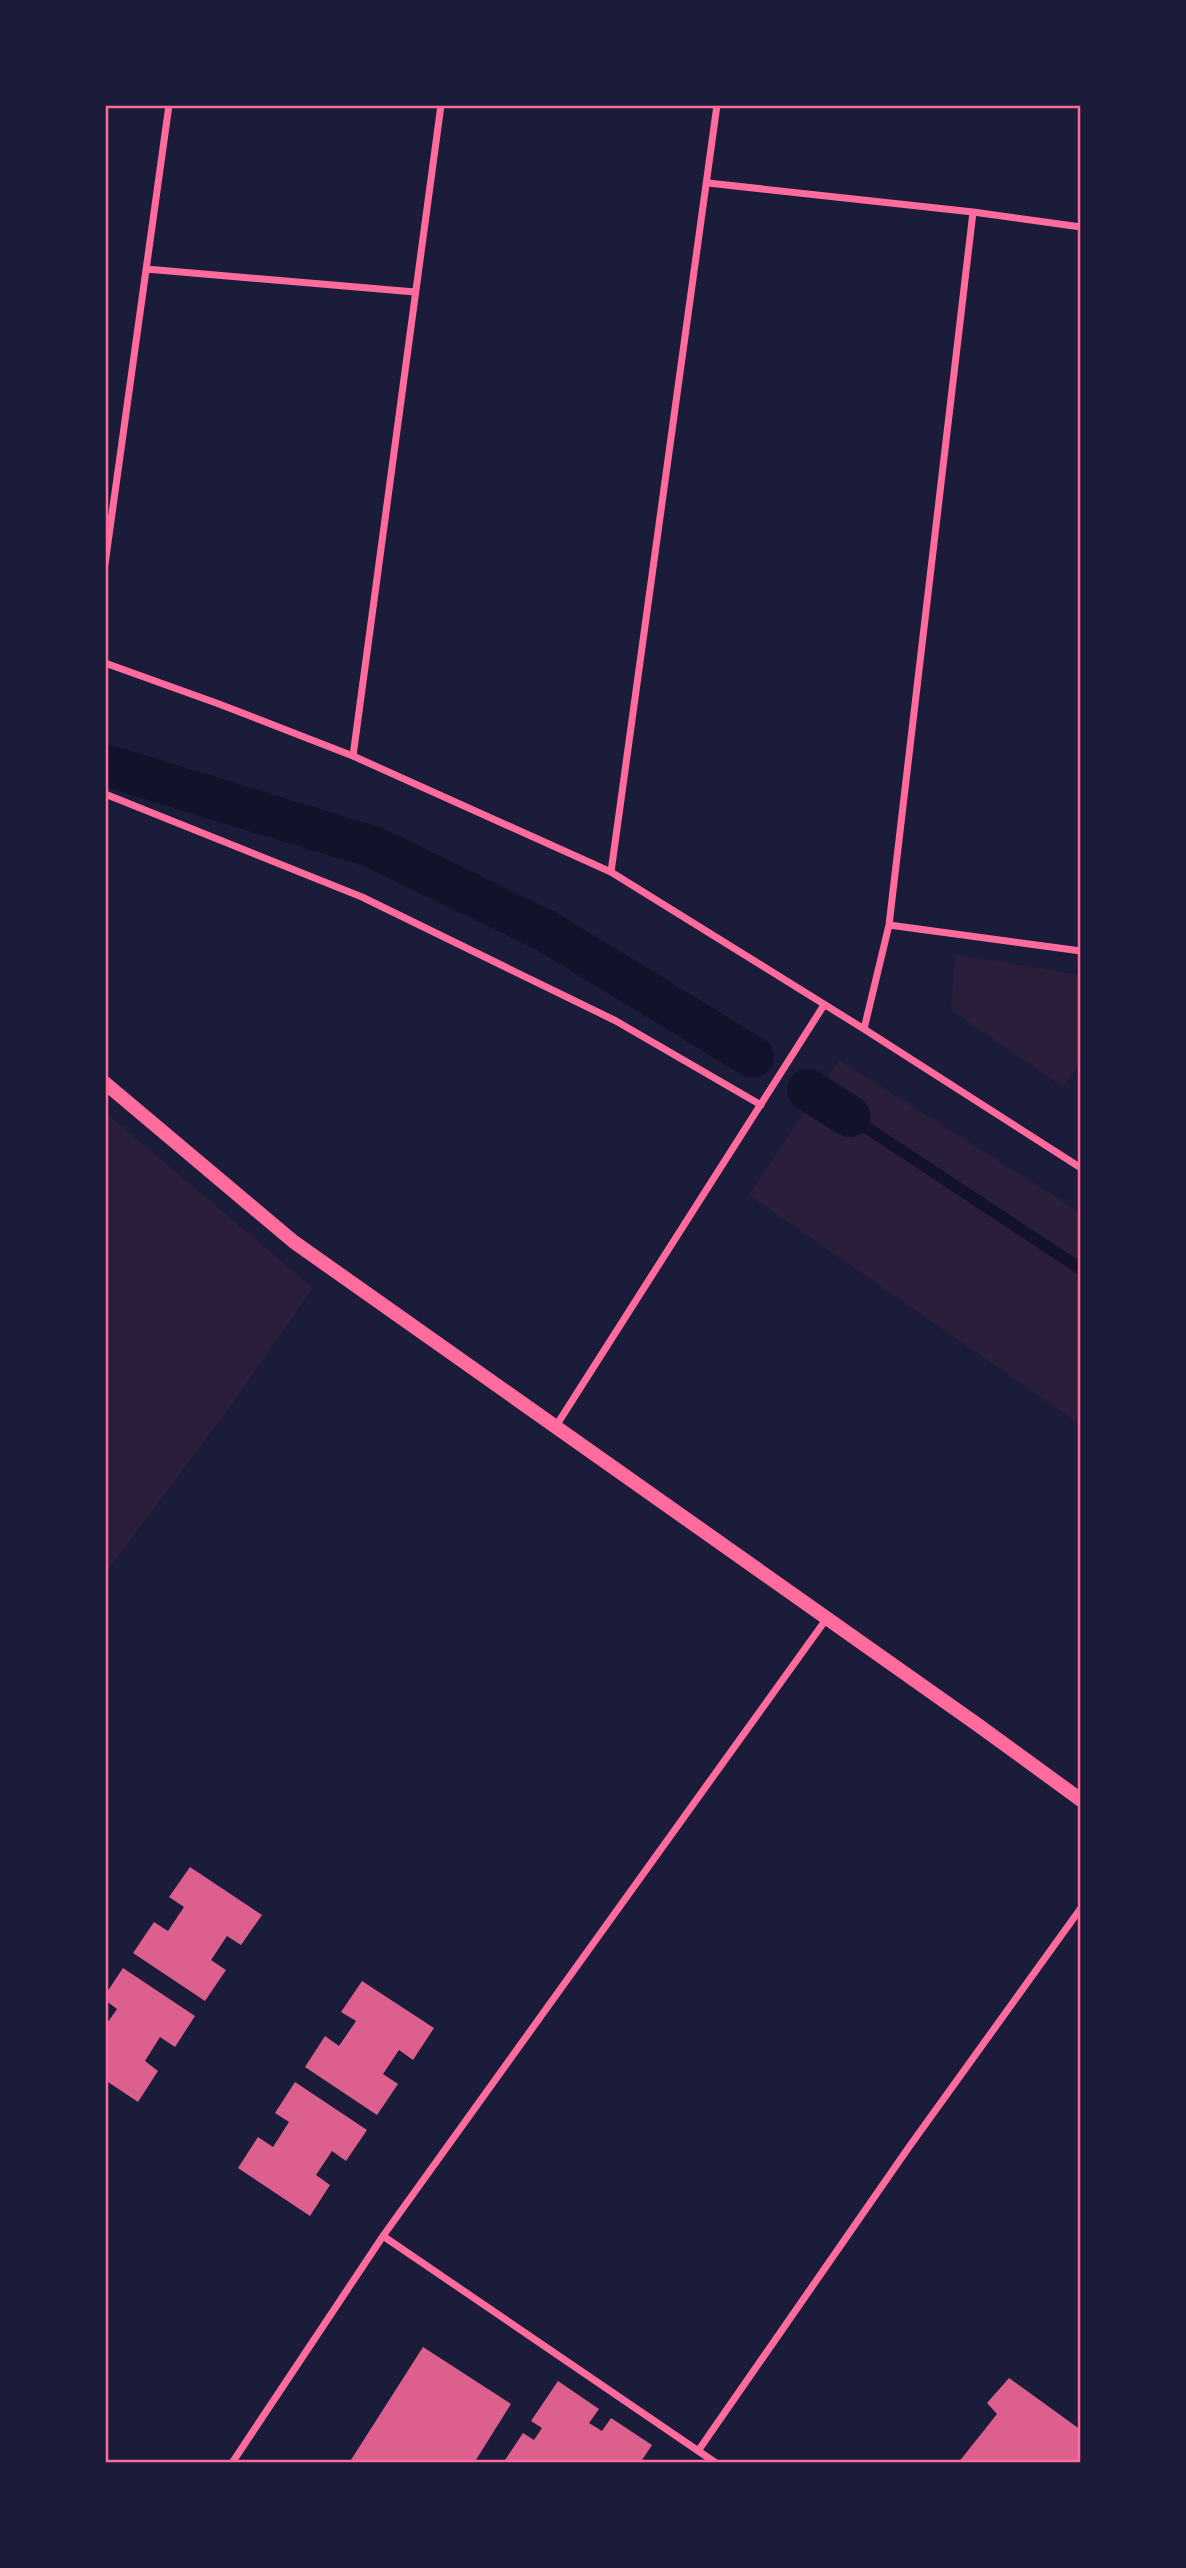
<svg xmlns="http://www.w3.org/2000/svg" width="1186" height="2568" font-family="Jost,sans-serif">
	<style>
		.green { fill: #2a1e3b }
		.lines { fill: none; stroke-linecap: round; stroke-linejoin: round }
		.stream { stroke: #12122b; stroke-width: 12 }
		.canal { stroke: #12122b; stroke-width: 42 }
		.building { fill: #dd5f8e }
		.minor { stroke: #ff6b9d; stroke-width: 7 }
		.secondary { stroke: #ff6b9d; stroke-width: 14 }
		.neatline { fill: none; stroke: #ff6b9d; stroke-width: 2.5 }
	</style>
	<rect width="100%" height="100%" fill="#1b1b3a"/>
	<path class="green" d="M955,954L1081,975V1060L1063,1087L951,1010Z
		M839,1060L1081,1213V1425L749,1195Z
		M105,1112L313,1288L229,1408L105,1574Z"/>
	<g class="lines">
		<path class="stream" d="M849,1116L1081,1269"/>
		<path class="canal" d="M105,765L373,847L546,931L753,1057
			M808,1090L849,1116"/>
	</g>
	<path class="building" d="M190,1867L262,1915L241,1945L227,1936L211,1960L226,1970L205,2001L133,1953L154,1922L168,1931L184,1907L169,1897Z
		M123,1968L195,2016L175,2047L160,2037L145,2061L158,2071L138,2102L105,2080V2026L117,2009L105,2000V1995Z
		M362,1981L434,2028L413,2060L399,2050L383,2074L398,2084L377,2115L305,2067L325,2036L339,2046L356,2021L341,2012Z
		M295,2082L367,2130L346,2161L332,2151L316,2175L330,2185L310,2216L238,2168L258,2137L273,2147L289,2122L275,2113Z
		M423,2347L511,2404L474,2463H349Z
		M1009,2378L1081,2430V2463H958L997,2414L987,2403Z
		M558,2381L599,2409L589,2423L602,2431L611,2418L652,2445L640,2463H503L523,2433L534,2440L542,2428L531,2421Z"/>
	<g class="lines">
		<path class="minor" d="M708,183L973,212L1081,227
			M146,269L415,292
			M105,564L169,105
			M105,663L219,704L353,756L611,872L864,1029L1081,1168
			M353,756L441,105
			M105,794L362,897L616,1021L761,1105
			M611,872L717,105
			M889,925L1081,951
			M864,1029L889,925L973,212
			M556,1426L824,1005
			M383,2236L716,2463
			M698,2451L909,2147L1081,1908
			M232,2463L383,2236L827,1618"/>
		<path class="secondary" d="M105,1083L294,1242L978,1725L1081,1800"/>
	</g>
	<rect width="1186" height="2568" fill="none" stroke="#1b1b3a" stroke-width="214"/>
	<rect x="107" y="107" width="972" height="2354" class="neatline"/>
</svg>
